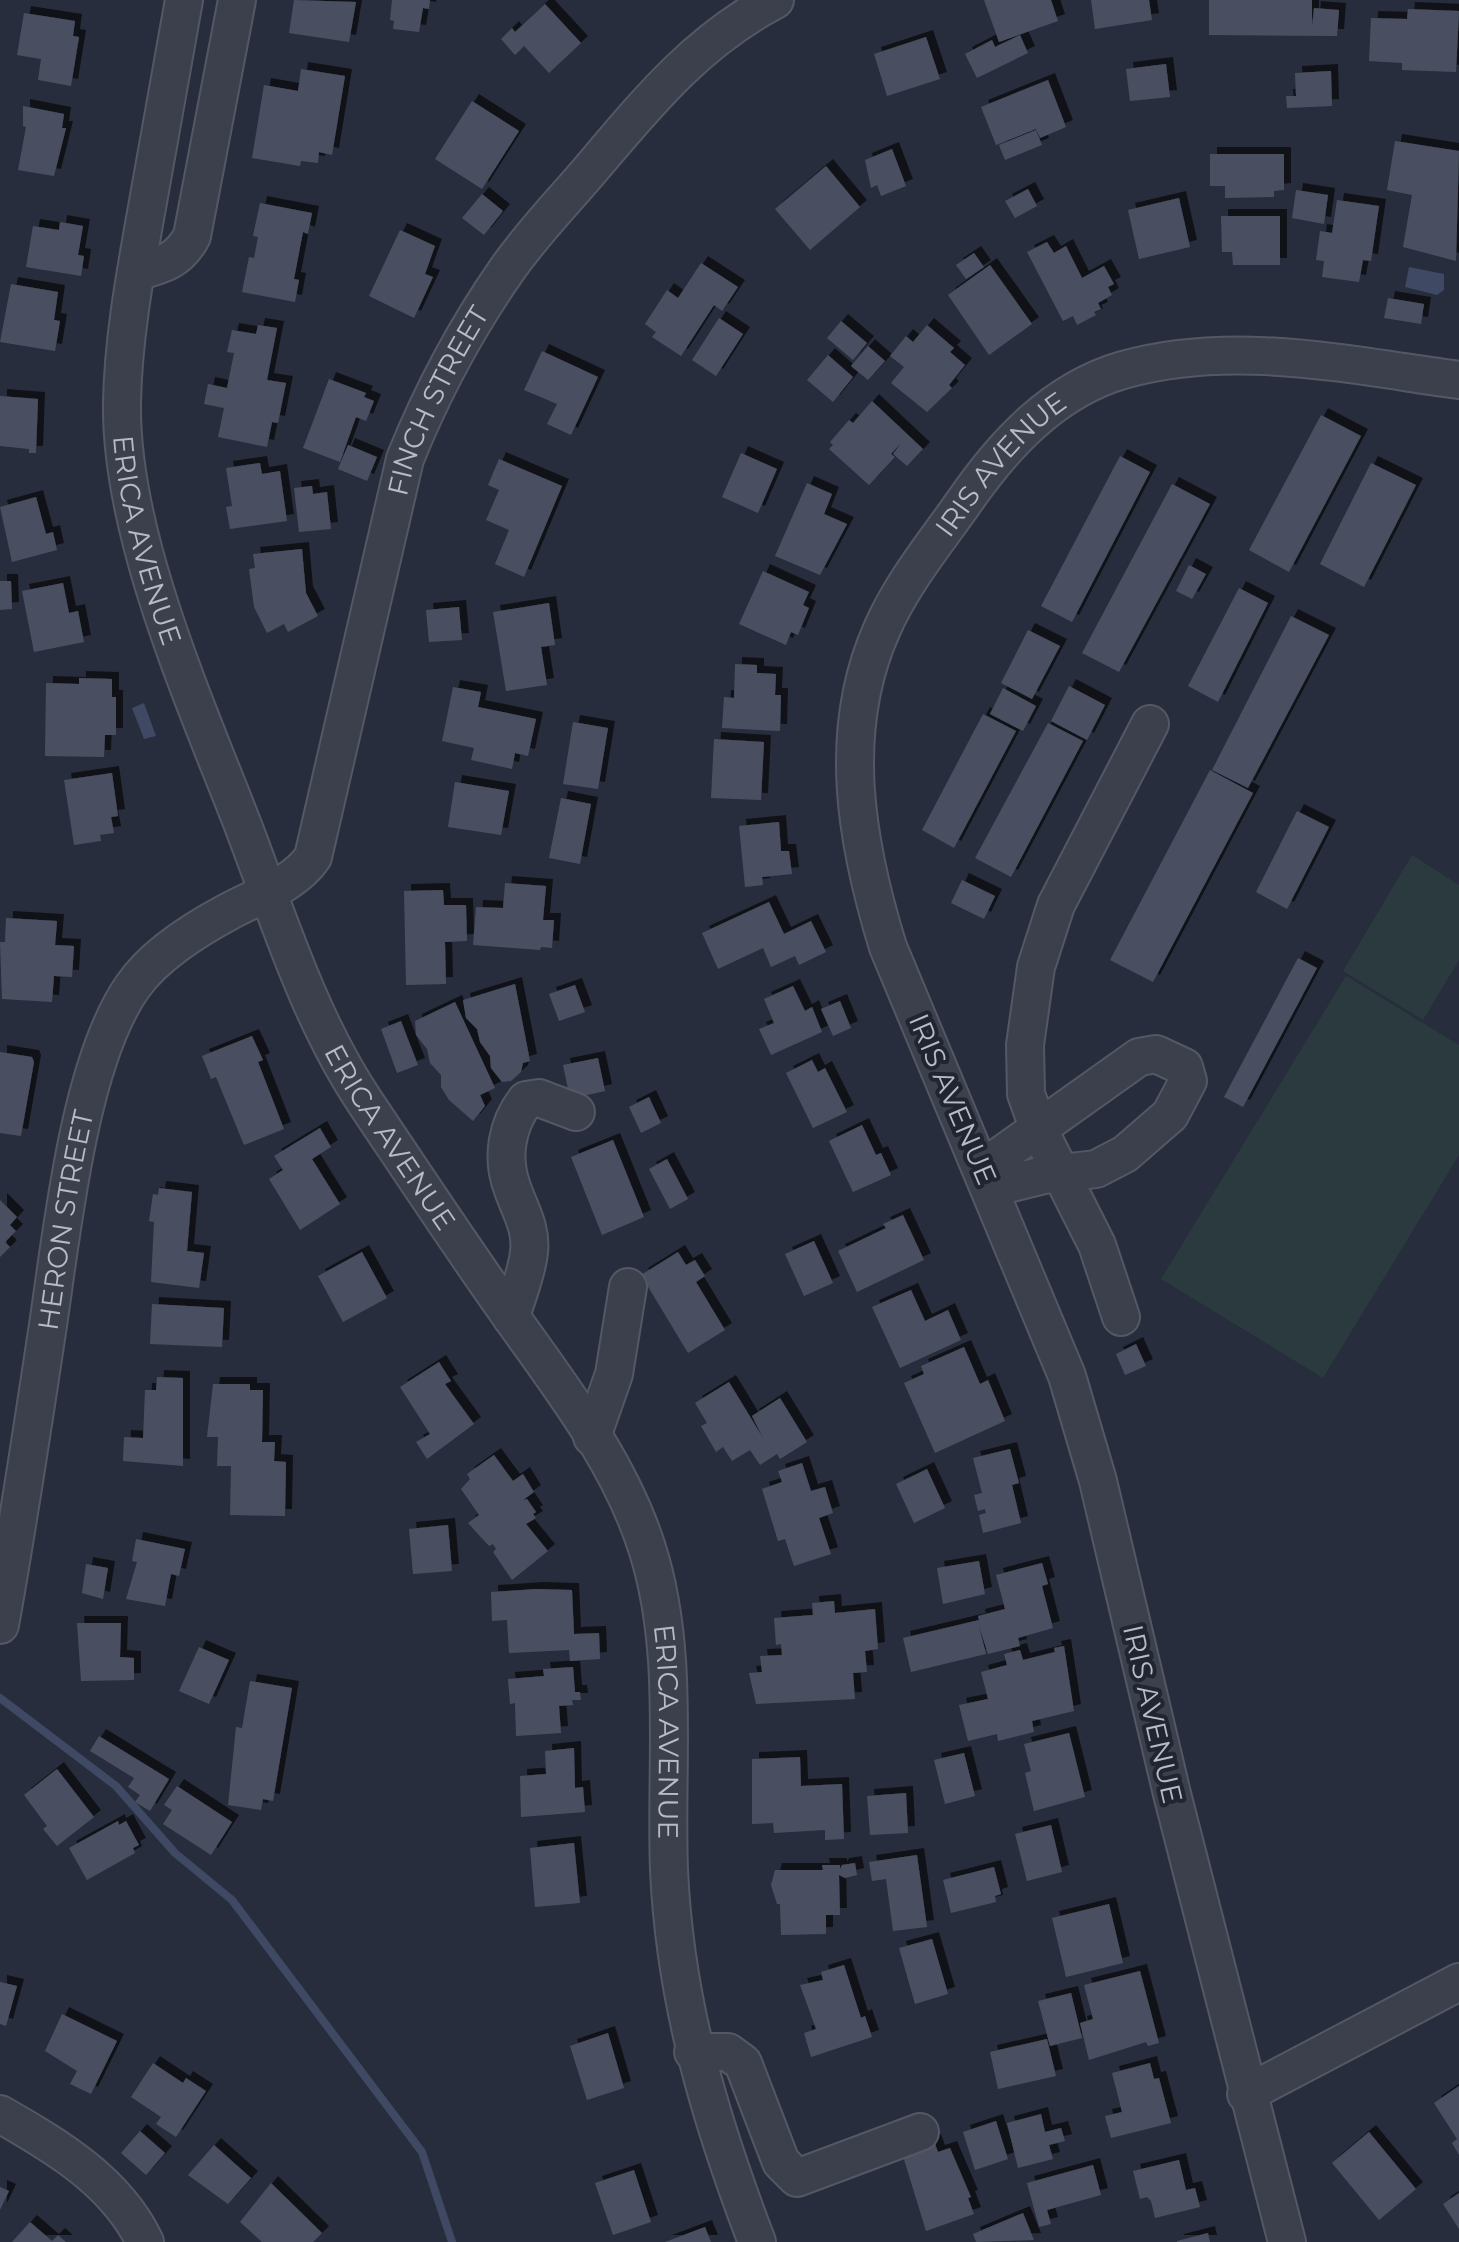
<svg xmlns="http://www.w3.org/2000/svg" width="1459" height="2242" font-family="Montserrat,sans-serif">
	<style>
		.green { fill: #2a3a3e }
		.water { fill: #3f4963 }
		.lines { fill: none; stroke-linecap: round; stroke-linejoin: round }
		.stream { stroke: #3f4963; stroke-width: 8 }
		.building { fill: #495060; filter: url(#shadow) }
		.minor-casing { stroke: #535864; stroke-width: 40 }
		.minor { stroke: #3b404c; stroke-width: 36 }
		.labels { text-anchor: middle; stroke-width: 8; stroke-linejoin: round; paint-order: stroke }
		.street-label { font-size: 28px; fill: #b7bbc7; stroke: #202531 }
	</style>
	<defs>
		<filter id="shadow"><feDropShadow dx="7" dy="-7" stdDeviation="0" flood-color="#0009"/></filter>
	</defs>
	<rect width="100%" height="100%" fill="#272d3c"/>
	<path class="green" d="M1412,855L1459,885V960L1423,1020L1343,971Z
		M1346,976L1459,1045V1155L1323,1378L1161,1279Z"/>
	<path class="water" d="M1409,267L1444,274V290L1437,295L1405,287Z
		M144,703L156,736L144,739L132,708Z"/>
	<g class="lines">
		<path class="stream" d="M0,1698L116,1786L175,1853L232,1900L422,2152L452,2242"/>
	</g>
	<path class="building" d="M294,0L356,2L349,42L289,33Z
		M392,0H430L429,9L423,8L419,32L393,29L394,21L390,20Z
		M984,0H1051L1058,21L999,42Z
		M1091,0H1149L1152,20L1095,29Z
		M1209,0H1312V26L1314,8L1339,10L1337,36L1209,35Z
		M545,4L581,43L549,73L524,46L515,55L501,39L512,28L515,32Z
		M1408,9L1459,11L1456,72L1402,70V63L1369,61L1371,18L1407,19Z
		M24,13L75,21L73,36L79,37L71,86L38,80L41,59L17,55Z
		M1020,35L1028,53L977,78L965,54L992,40L995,47Z
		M926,37L940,79L887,96L874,54Z
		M1166,64L1170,97L1130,101L1126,69Z
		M301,69L345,76L332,155L319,152L318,163L301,161L300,166L252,158L264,85L298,91Z
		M1331,71L1332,106L1287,108L1286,96H1296L1295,73Z
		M1048,80L1066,127L1040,138L1036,129L996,145L981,107Z
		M472,101L519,131L482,189L435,159Z
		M23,106L64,114L62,128H66L54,176L18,170L26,127L23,126Z
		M1036,130L1042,145L1005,160L999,145Z
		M1395,141L1459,151L1456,261L1403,247L1412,195L1387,190Z
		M892,149L906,186L881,196L877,185L871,188L865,160Z
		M1210,154H1284V190L1274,191V197L1225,198V186H1210Z
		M826,166L860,207L810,250L775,209Z
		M1028,189L1037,206L1015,218L1005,201Z
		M1296,190L1328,195L1324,224L1292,218Z
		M482,194L503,211L484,235L462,218Z
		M1179,198L1190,247L1139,259L1128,210Z
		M1337,200L1379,206L1371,261L1363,260L1359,282L1322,277L1324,261L1316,260L1320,231L1332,233Z
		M260,203L312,213L308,234L303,232L294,279L299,280L295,302L242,292L249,257L254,258L258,237L253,236Z
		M1221,216H1280V265H1233L1232,252H1222Z
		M60,222L83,226L78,255L84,256L81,276L26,267L33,226L59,230Z
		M400,230L435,246L425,274L433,277L414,318L369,296Z
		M1047,242L1054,253L1066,246L1082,278L1104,266L1114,284L1108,287L1112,295L1098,303L1101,309L1094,312L1096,315L1077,325L1073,316L1063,321L1027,252Z
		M974,253L984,267L966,279L956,265Z
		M701,263L738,287L722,311L714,305L681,356L652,337L656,332L645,324L667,290L678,298Z
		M990,265L1032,324L989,355L948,295Z
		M11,284L58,292L54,320L60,321L55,351L0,342Z
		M1388,298L1424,304L1421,324L1384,318Z
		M719,318L743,334L716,376L692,360Z
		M841,321L867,343L853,360L827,338Z
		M258,325L277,328L267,380L286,383L278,423L272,422L267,447L218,437L224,408L204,404L208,384L227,388L234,353L227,352L232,330L256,334Z
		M927,325L954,348L950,352L965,365L949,385L952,388L927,412L891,383L904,367L890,356L906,336L913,342Z
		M868,346L885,361L868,380L851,366Z
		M542,351L598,377L571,435L547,424L557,404L524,390Z
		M828,355L853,377L833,402L807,380Z
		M329,379L366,393L364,397L374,401L366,421L356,417L340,462L303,448Z
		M0,396L38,399L36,453H29V449L0,446Z
		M872,401L923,449L907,466L893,454L901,443L891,454L895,457L869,485L829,449L833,445L830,442L849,420L853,423Z
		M1321,415L1361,436L1289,572L1249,550Z
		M348,445L377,457L367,481L338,469Z
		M741,453L777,469L758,513L722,497Z
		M1120,456L1150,472L1072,622L1041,606Z
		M499,459L562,486L524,577L495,564L509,530L486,520L499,490L488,485Z
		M260,463L262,474L280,471L287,521L230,529L226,507L232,506L226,468Z
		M1371,463L1416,485L1364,587L1320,564Z
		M807,483L832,494L824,514L847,524L820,575L775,556Z
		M1172,484L1210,504L1119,672L1082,653Z
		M312,486L313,494L327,492L331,529L299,532L294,488Z
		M36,497L46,534L53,532L57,550L12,562L0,507Z
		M302,549L306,593L318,616L288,632L284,624L267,633L254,607L249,569L255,568L253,554Z
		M1189,565L1206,574L1192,599L1176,591Z
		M763,571L809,592L803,605L809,608L798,635L791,632L786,645L739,624Z
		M0,581H11L12,609L0,610Z
		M63,583L69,613L78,611L84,642L34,652L22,591Z
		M1239,588L1268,603L1218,702L1188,686Z
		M549,603L555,645L541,647L547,685L506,691L493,612Z
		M459,607L462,640L429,642L426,610Z
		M1291,616L1329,635L1248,788L1212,770Z
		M1028,630L1060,646L1032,699L1001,683Z
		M735,664L757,665V673L776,674L775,695H781L780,731L722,728L724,697L734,698Z
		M79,678L112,679V697H116V735H105L104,757L45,756L46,683L79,684Z
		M1069,686L1105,705L1087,740L1051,721Z
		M453,687L481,692L478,707L536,719L528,756L515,753L512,769L471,760L474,748L442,741Z
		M1003,688L1036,706L1023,731L990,714Z
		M983,714L1016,731L954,848L922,830Z
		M573,722L608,728L598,789L563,784Z
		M1048,723L1083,741L1011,877L975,858Z
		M714,739L764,742L761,800L711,798Z
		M1210,770L1253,793L1153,982L1110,960Z
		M112,773L118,816L111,817L114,833L100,835L101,841L74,845L64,780Z
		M455,782L509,791L501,835L448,827Z
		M561,798L591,804L580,864L549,858Z
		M1297,811L1329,827L1287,909L1256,892Z
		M779,822L781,851H789L792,874L762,877L763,885L745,887L739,826Z
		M962,880L995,896L984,919L951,903Z
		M505,883L546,886L543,920H554L552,948L541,947L540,950L473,945L476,907L503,908Z
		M443,890L444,905H466L467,941L445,942L446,984L406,985L404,891Z
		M769,902L784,934L811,921L826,952L799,965L795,956L771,967L763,948L718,969L702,933Z
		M6,918L57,921L55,945L74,946L72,977L54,976L52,1002L2,999L0,942H5Z
		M1298,958L1317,968L1243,1107L1224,1097Z
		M515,984L530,1061L523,1063L521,1072L511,1081L502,1082L491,1068L490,1056L480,1042L477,1029L466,1018L463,1000Z
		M575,985L585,1012L559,1021L549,994Z
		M793,986L805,1011L812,1007L822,1032L771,1055L759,1029L774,1023L764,999Z
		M840,1001L851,1028L833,1036L821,1009Z
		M455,1002L495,1088L480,1095L485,1106L473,1121L449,1100L441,1087V1075L430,1063L427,1049L416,1035L415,1021Z
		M401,1021L418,1065L397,1073L381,1029Z
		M252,1036L263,1060L258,1062L284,1129L244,1145L216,1077L211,1079L202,1056Z
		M0,1052L32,1057L34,1062L21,1136L0,1133Z
		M598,1058L605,1091L570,1099L563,1065Z
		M812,1060L818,1072L825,1068L847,1112L813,1128L786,1073Z
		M649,1097L661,1123L641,1133L629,1107Z
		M862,1125L876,1155L881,1153L891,1175L853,1192L829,1141Z
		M320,1128L331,1147L312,1159L340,1204L300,1230L269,1179L283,1170L274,1156Z
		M613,1140L644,1217L602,1235L571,1157Z
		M667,1159L688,1199L670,1209L649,1169Z
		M159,1188L192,1192L187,1251L204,1253L199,1288L151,1282L154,1222L149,1221L153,1194L158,1195Z
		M0,1200L17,1217L10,1225L16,1231L5,1242L10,1247L0,1257Z
		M903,1215L924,1260L857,1292L838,1251L886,1228L883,1224Z
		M814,1241L833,1283L804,1296L785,1254Z
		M362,1252L387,1298L343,1322L318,1276Z
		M678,1252L686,1265L695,1260L705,1276L696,1282L725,1330L688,1353L641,1275Z
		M911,1290L925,1321L948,1310L961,1340L900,1368L872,1307Z
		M152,1304L224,1308L222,1347L150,1344Z
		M1136,1344L1146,1366L1125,1375L1116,1354Z
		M964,1347L980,1384L988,1380L1005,1421L935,1453L904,1383L924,1374L921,1366Z
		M439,1362L451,1381L445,1384L474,1424L427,1459L416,1442L430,1434L400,1387Z
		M157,1377L183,1378V1466L123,1461L124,1437L143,1438L145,1390H156Z
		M729,1382L763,1438L752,1416L780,1398L807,1442L780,1459L777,1454L760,1465L750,1450L732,1461L723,1447L716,1452L701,1426L707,1423L695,1403Z
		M213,1384H250V1390H263L262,1442H275L274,1461L286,1462L285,1516L230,1515L231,1466H217L218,1437H207Z
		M1010,1449L1019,1483L1012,1485L1021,1523L983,1533L979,1515L986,1513L985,1509L978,1511L974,1495L982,1493L973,1458Z
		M494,1455L513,1481L523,1474L534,1492L523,1500L527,1499L536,1512L533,1514L536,1518L526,1524L548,1551L512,1580L493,1552L496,1549L493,1544L489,1546L468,1523L479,1515L461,1489L470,1479L467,1474Z
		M802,1463L811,1491L825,1487L833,1513L819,1518L831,1554L794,1566L785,1539L778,1541L762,1489L782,1482L778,1471Z
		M927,1469L945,1508L914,1523L896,1484Z
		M448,1525L452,1571L413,1574L409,1529Z
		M136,1539L185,1549L179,1576L171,1574L165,1606L126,1599L137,1562L132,1561Z
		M979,1561L985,1594L943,1604L937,1568Z
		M1042,1563L1048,1584L1042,1586L1053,1628L1018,1638L1020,1646L988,1654L979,1626L986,1654L911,1672L903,1638L979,1620L978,1616L1005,1609L996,1575Z
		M86,1564L108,1568L103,1599L82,1593Z
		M536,1589L572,1590L574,1634L599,1633L600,1659L570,1661L569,1650L509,1653L507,1620L492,1621L491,1592Z
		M834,1601L835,1613L875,1609L878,1649L865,1651L867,1672L853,1673L855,1699L756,1704L749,1673L762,1672L760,1656L782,1655L781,1644L776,1645L774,1618L813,1615L812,1603Z
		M77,1623H121L120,1657L134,1658V1680L81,1681Z
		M1064,1646L1074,1711L1032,1721L1034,1732L998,1741L997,1734L968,1741L959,1705L988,1699L981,1672L1007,1665L1004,1654L1020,1650L1023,1660L1055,1652L1054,1648Z
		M199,1647L229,1660L209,1704L179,1691Z
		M573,1667L575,1692H580L581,1700H572L573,1705L559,1706L561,1733L516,1736L515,1703L510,1704L508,1679L544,1676L543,1669Z
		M250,1681L292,1688L273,1801L263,1799L261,1810L228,1805L236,1727L242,1728Z
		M1069,1733L1085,1797L1034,1811L1025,1773L1031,1771L1024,1744Z
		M99,1736L169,1779L150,1811L135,1802L140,1795L128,1787L134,1778L90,1751Z
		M574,1748L575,1788L583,1787L585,1812L521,1817L520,1776L546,1774L545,1751Z
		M964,1753L975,1796L945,1804L934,1760Z
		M800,1757L801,1786L842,1784L844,1839L825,1840V1830L774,1833L773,1823L752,1824V1759Z
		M57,1769L94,1817L57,1846L43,1829L47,1826L24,1795Z
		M177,1786L232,1822L211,1855L163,1824L172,1810L164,1805Z
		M906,1793L908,1833L870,1835L867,1796Z
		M118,1821L119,1825L126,1821L139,1845L133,1848L135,1853L87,1880L69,1848Z
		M1051,1825L1062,1872L1027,1881L1015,1834Z
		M574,1843L580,1903L535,1907L530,1848Z
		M917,1855L927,1927L893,1931L886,1879L872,1881L869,1862Z
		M855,1863L857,1875L845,1878L839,1875L840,1915H826V1934L781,1935L780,1904H777L771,1885L775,1870H823L822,1865H840V1869L842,1865Z
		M994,1867L1001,1894L995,1896L996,1902L951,1913L943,1880Z
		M1109,1904L1123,1963L1066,1977L1052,1918Z
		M932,1939L948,1994L915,2004L899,1948Z
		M844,1965L861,2018L865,2016L872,2037L811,2057L804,2033L816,2029L800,1985L823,1980L821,1972Z
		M1140,1971L1159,2043L1148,2046L1146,2042L1089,2060L1080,2023L1093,2019L1084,1985Z
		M0,1982L17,1986L6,2026L0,2024Z
		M1071,1993L1082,2038L1050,2046L1038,2001Z
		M62,2014L117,2041L91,2094L70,2084L77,2071L45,2051Z
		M608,2033L624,2088L587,2100L570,2046Z
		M1047,2039L1056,2076L998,2089L990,2052Z
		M153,2063L183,2083L186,2078L206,2091L176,2137L156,2124L161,2117L131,2097Z
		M1150,2063L1154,2079L1159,2078L1171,2123L1111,2138L1105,2116L1122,2112L1112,2073Z
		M1459,2086V2155L1452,2143L1457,2139L1434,2103Z
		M1041,2114L1045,2132L1061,2128L1065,2141L1049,2145L1053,2159L1018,2168L1007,2123Z
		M996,2121L1008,2159L975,2170L963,2132Z
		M140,2131L165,2153L146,2175L121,2153Z
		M1369,2132L1416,2189L1379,2220L1332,2163Z
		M934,2141L938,2152L950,2148L971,2197L968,2198L974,2214L926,2231L902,2153Z
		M214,2145L251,2178L228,2204L188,2175Z
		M1179,2160L1186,2190L1195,2188L1200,2207L1155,2218L1151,2201L1147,2197L1140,2199L1133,2171Z
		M1093,2165L1101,2195L1047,2210L1051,2224L1039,2227L1027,2183Z
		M634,2170L651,2222L613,2235L595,2183Z
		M271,2183L322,2233L313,2242H262L240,2222Z
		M0,2187L9,2191L0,2210Z
		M1459,2193V2229L1443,2204Z
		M1023,2213L1034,2240L976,2242L973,2234Z
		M30,2222L52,2241L58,2235L66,2242H12Z
		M705,2227L711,2242H665Z
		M1208,2233L1210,2242H1177V2241Z"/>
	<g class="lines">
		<defs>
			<g id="minor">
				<path id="s1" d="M184,0C171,71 159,142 146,213C135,275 123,340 122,403C120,536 196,704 244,828C279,920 310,1020 365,1102C412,1172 458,1242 507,1311C559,1385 619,1460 647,1548C680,1651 665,1763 669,1870C675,2002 710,2119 757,2242"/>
				<path d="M136,272C162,265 179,261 192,236L237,0"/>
				<path d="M983,1168L1139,1057L1156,1054L1184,1067L1188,1081L1170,1115L1125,1154L1096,1169L1044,1175L991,1188"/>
				<path d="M511,1317C517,1296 527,1273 529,1252C532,1227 519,1209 512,1187C501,1157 507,1124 526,1100L539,1098L576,1112"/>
				<path d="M1121,1317L1097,1245L1039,1130L1026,1094L1025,1045L1036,967L1056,905L1150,724"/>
				<path d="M592,1437L614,1374L628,1287"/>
				<path id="s2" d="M0,1625C18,1525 33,1425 48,1325C62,1232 79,1062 133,986C154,956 196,929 228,912C257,896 294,885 313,857L405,459C432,392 465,330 506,271C532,233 566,199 596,163C650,99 699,40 775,0"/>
				<path d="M693,2052H728L743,2063L781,2162L797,2178L920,2132"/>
				<path d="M1246,2094L1459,1982"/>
				<path d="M0,2114C56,2146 116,2181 145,2242"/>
				<path id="s3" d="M1287,2242L1172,1794L1098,1481L1067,1376L888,947C856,843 836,732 882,629C902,583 936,542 964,502C1004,444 1054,390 1123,370C1233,339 1349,365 1459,380"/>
			</g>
		</defs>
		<use href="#minor" class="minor-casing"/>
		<use href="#minor" class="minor"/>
	</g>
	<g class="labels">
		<g class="street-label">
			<text dy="10" stroke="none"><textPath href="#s2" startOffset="1354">FINCH STREET</textPath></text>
			<text dy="10" stroke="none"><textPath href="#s3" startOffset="1888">IRIS AVENUE</textPath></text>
			<text dy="10" stroke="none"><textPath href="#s1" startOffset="548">ERICA AVENUE</textPath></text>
			<text transform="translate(953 1099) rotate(67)" y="10">IRIS AVENUE</text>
			<text dy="10" stroke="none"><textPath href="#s1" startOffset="1196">ERICA AVENUE</textPath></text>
			<text dy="10" stroke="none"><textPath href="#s2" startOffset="410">HERON STREET</textPath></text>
			<text transform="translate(1153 1714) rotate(77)" y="10">IRIS AVENUE</text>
			<text dy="10" stroke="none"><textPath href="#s1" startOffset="1868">ERICA AVENUE</textPath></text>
		</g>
	</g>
</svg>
